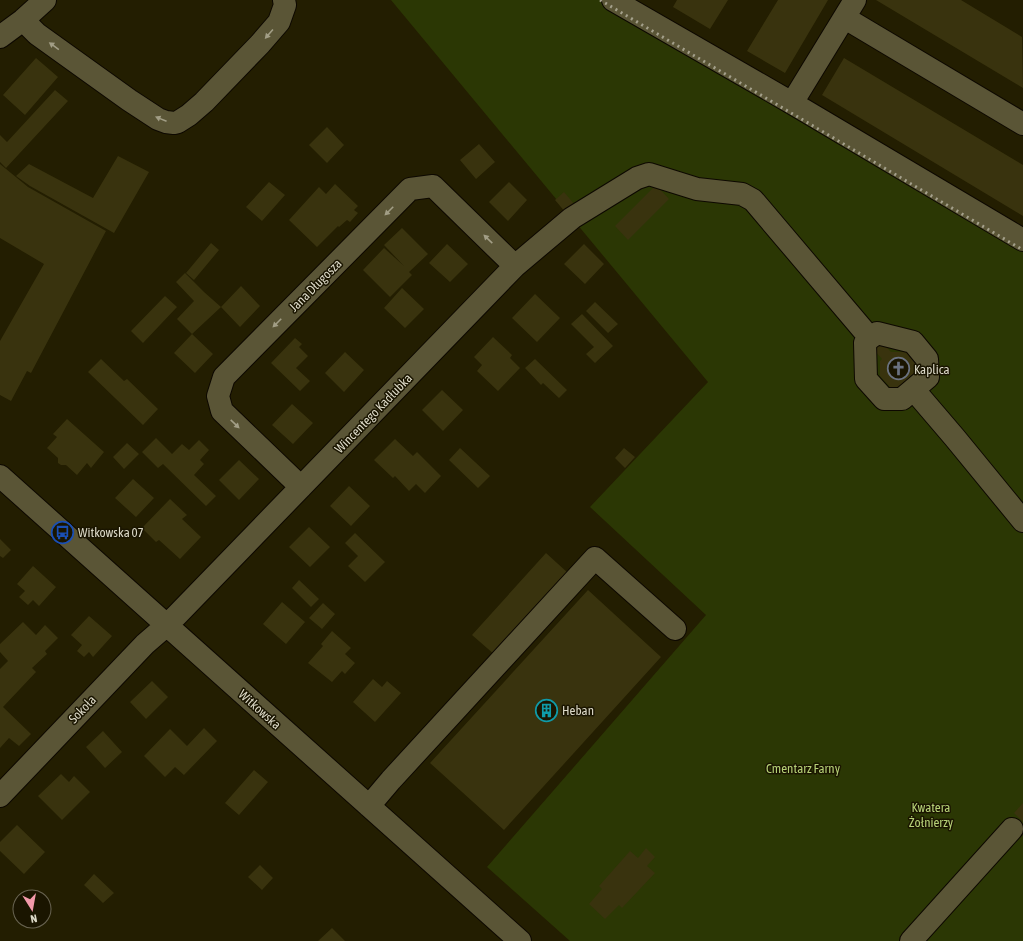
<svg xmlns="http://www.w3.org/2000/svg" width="1023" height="941" font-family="'Asap Condensed',sans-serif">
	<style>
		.green { fill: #2b3704 }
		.building { fill: #39330e }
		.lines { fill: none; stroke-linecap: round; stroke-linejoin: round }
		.minor-casing { stroke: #0d0800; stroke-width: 24 }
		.minor { stroke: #5a5536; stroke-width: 22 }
		.rail { stroke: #a4a08b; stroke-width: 3; stroke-dasharray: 2 4; stroke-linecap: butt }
		.oneway { fill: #a29e86 }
		.labels { text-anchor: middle; stroke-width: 3; stroke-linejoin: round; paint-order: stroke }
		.street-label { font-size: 13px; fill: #dcd9c7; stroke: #1a1500 }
		.poi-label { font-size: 13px; fill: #dcd9c7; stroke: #1a1500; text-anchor: start }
		.park-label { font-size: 13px; fill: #b6d076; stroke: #1a1500 }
	</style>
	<rect width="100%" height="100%" fill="#231e01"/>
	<path class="green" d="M391,0H625L1023,240V941H570L487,867L706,615L590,507L708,382Z"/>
	<path class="building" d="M677,0H728L710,29L673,7Z
		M778,0H828L785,73L747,51Z
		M876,0H961L1022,37L1023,88Z
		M36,58L58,77L25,115L3,95Z
		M844,58L1023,165V216L822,95Z
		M55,90L68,101L6,168L0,162V135L7,142Z
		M327,127L344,145L327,163L309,145Z
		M479,144L495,162L476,179L460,160Z
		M118,156L149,172L114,233L30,186L16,176L29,164L93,198Z
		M0,164L28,187L106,231L31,373L27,371L11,401L0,395V341L44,264L0,238Z
		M269,182L285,195L262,221L246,207Z
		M509,182L527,200L508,221L489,202Z
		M335,184L358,206L354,210L358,213L350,222L347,220L339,227L338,226L317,247L289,220L319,187L326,194Z
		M656,185L669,199L628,240L615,226Z
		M564,192L575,205L566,213L555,200Z
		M402,228L428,254L409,272L412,275L390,297L363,270L384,248L404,266L384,245Z
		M211,243L219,250L194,280L186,273Z
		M447,244L468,264L450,282L429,263Z
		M584,244L604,264L585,284L564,264Z
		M185,273L204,292L221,307L192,334L177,319L194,301L176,282Z
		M241,286L260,306L240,327L221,307Z
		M402,288L424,309L405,328L384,308Z
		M535,294L560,318L537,342L512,318Z
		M165,296L177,307L143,343L131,331Z
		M595,302L618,324L608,333L586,311Z
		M582,314L613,346L595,363L586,354L594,347L571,324Z
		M192,334L213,354L195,373L174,353Z
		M493,337L512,355L510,358L520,368L498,391L477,371L482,365L474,357Z
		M295,338L302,344L299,347L308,356L296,368L310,381L300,391L271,363Z
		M881,341L891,352H906L916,362L915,377L904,387H890L880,376V361L882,359L873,349Z
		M345,352L364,370L344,392L325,373Z
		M101,359L124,381L127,379L158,409L143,425L88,372Z
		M535,359L567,390L559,398L543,383L541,385L525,368Z
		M442,390L463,410L443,431L422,410Z
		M292,404L313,423L293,444L272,425Z
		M67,419L104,452L91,468L87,463L77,475L66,465H61L58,463V458L47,448L57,437L53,434Z
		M156,438L172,454L182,444L189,450L199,440L209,450L200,460L204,464L194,475L216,496L206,506L163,464L158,468L142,452Z
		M395,439L413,456L417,452L441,476L425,493L416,484L409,491L395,476L393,478L374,460Z
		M127,443L139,454L124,469L113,457Z
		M460,448L490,476L478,488L449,460Z
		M624,448L635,457L625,468L615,458Z
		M239,460L259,479L239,500L219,480Z
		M133,479L154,498L136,517L115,498Z
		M349,486L370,506L351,526L330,506Z
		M170,499L187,515L182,519L201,537L180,559L159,540L156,542L142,528Z
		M309,527L330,547L310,567L289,547Z
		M355,533L385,562L365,582L348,566L358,556L345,543Z
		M0,539L11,550L3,558L0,556Z
		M546,553L568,573L495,655L472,635Z
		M33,566L56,587L39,606L33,600L28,605L19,597L25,591L17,584Z
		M299,580L319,599L311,607L292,588Z
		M588,590L661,657L504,830L430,763Z
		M282,602L305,622L286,644L263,624Z
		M323,603L335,614L322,629L309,618Z
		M89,616L112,636L93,657L89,652L84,657L77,651L82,645L71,635Z
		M23,622L36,635L45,625L58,638L45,651L47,654L32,668L36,672L3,707L31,734L19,746L9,738L0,748V669L8,661L0,652V644Z
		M332,631L351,648L345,654L355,663L345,674L342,671L332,682L308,663L323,646L321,644Z
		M373,679L382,687L387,681L401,693L375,722L353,702Z
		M152,681L168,697L146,719L130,702Z
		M204,728L217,741L184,775L175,767L165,777L144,756L170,729L187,746Z
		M103,731L122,752L105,768L86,747Z
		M254,770L268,782L239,815L225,803Z
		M61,774L69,782L74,776L90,792L62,820L38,796Z
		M1023,803V822L1014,813Z
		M17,825L45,852L24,874L0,851V842Z
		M646,848L655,857L647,866L655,873L622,908L619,905L605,919L589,904L602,889L599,886L630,851L638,858Z
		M260,865L273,878L262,890L248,877Z
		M94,874L114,893L103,903L84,885Z
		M332,928L345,941H318Z"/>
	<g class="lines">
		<defs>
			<path id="minor" d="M613,0L792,103L1023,240
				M845,18L1023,124
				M23,20L37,34L129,100L158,119L166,122L174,123L178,122L189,115L204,102L260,44L279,22L285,5L284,0
				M0,37L23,20L45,0
				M792,103L855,0
				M877,333L913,342L927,359L928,377L902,399H884L866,379L865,343L870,338Z
				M914,390L955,438L1023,521
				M0,476L520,941
				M301,487L222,411L218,396L224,377L410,189L433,186L515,266
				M0,796L145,644L167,625L178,614L515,266L572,218L637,178L649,174L697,189L742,194L753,200L870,338
				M369,806L391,780L595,558L675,629
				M911,941L1012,829"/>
		</defs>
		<use href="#minor" class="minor-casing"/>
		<use href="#minor" class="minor"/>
		<path class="rail" d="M600,0L1023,250"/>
	</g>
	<defs><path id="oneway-solid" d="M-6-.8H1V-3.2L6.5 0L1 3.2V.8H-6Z"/></defs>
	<g class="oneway">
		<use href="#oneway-solid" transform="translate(269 34) rotate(131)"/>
		<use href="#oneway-solid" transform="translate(54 46) rotate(-144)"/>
		<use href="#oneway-solid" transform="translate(161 119) rotate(-158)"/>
		<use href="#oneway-solid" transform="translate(389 211) rotate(135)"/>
		<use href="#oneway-solid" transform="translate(488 239) rotate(-136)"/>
		<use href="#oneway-solid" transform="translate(277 323) rotate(135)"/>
		<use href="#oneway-solid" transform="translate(235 424) rotate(44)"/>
	</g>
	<defs>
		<symbol id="church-ring" viewBox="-11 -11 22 22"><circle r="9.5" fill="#1a1500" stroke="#6b7280" stroke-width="1.5"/><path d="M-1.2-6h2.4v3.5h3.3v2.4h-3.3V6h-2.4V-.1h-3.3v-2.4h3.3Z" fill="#6b7280"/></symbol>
		<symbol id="bus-ring" viewBox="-11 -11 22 22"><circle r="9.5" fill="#1a1500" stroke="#1a4fb4" stroke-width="1.5"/><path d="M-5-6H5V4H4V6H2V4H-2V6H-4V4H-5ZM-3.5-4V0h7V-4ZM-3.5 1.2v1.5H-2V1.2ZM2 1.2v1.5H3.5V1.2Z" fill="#1a4fb4"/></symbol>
		<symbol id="building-ring" viewBox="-11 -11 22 22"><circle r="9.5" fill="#1a1500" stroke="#0f9aa8" stroke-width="1.5"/><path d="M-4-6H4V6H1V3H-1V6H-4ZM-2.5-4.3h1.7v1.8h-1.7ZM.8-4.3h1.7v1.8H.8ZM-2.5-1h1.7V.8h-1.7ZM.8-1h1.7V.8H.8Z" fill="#0f9aa8"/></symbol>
	</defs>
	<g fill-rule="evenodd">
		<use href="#church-ring" x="886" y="356" width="25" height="25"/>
		<use href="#bus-ring" x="50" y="520" width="25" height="25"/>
		<use href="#building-ring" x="534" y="698" width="25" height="25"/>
	</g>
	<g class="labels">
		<g class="street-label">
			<text transform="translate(315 285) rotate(-45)" y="5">Jana Długosza</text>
			<text transform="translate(373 413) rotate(-46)" y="5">Wincentego Kadłubka</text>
			<text transform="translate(82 709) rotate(-46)" y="5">Sokoła</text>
			<text transform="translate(260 709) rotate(42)" y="5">Witkowska</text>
		</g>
		<g class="poi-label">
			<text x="914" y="374">Kaplica</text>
			<text x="78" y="537">Witkowska 07</text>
			<text x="562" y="715">Heban</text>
		</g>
		<g class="park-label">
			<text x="803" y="773">Cmentarz Farny</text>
			<text x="931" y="812">Kwatera<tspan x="931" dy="15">Żołnierzy</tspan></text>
		</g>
	</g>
	<g transform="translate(32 909) rotate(169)"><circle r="19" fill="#1a1500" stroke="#686350"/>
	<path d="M0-3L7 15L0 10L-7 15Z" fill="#f39aab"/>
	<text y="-6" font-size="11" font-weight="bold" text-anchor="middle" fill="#dcd9c7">N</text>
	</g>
</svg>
